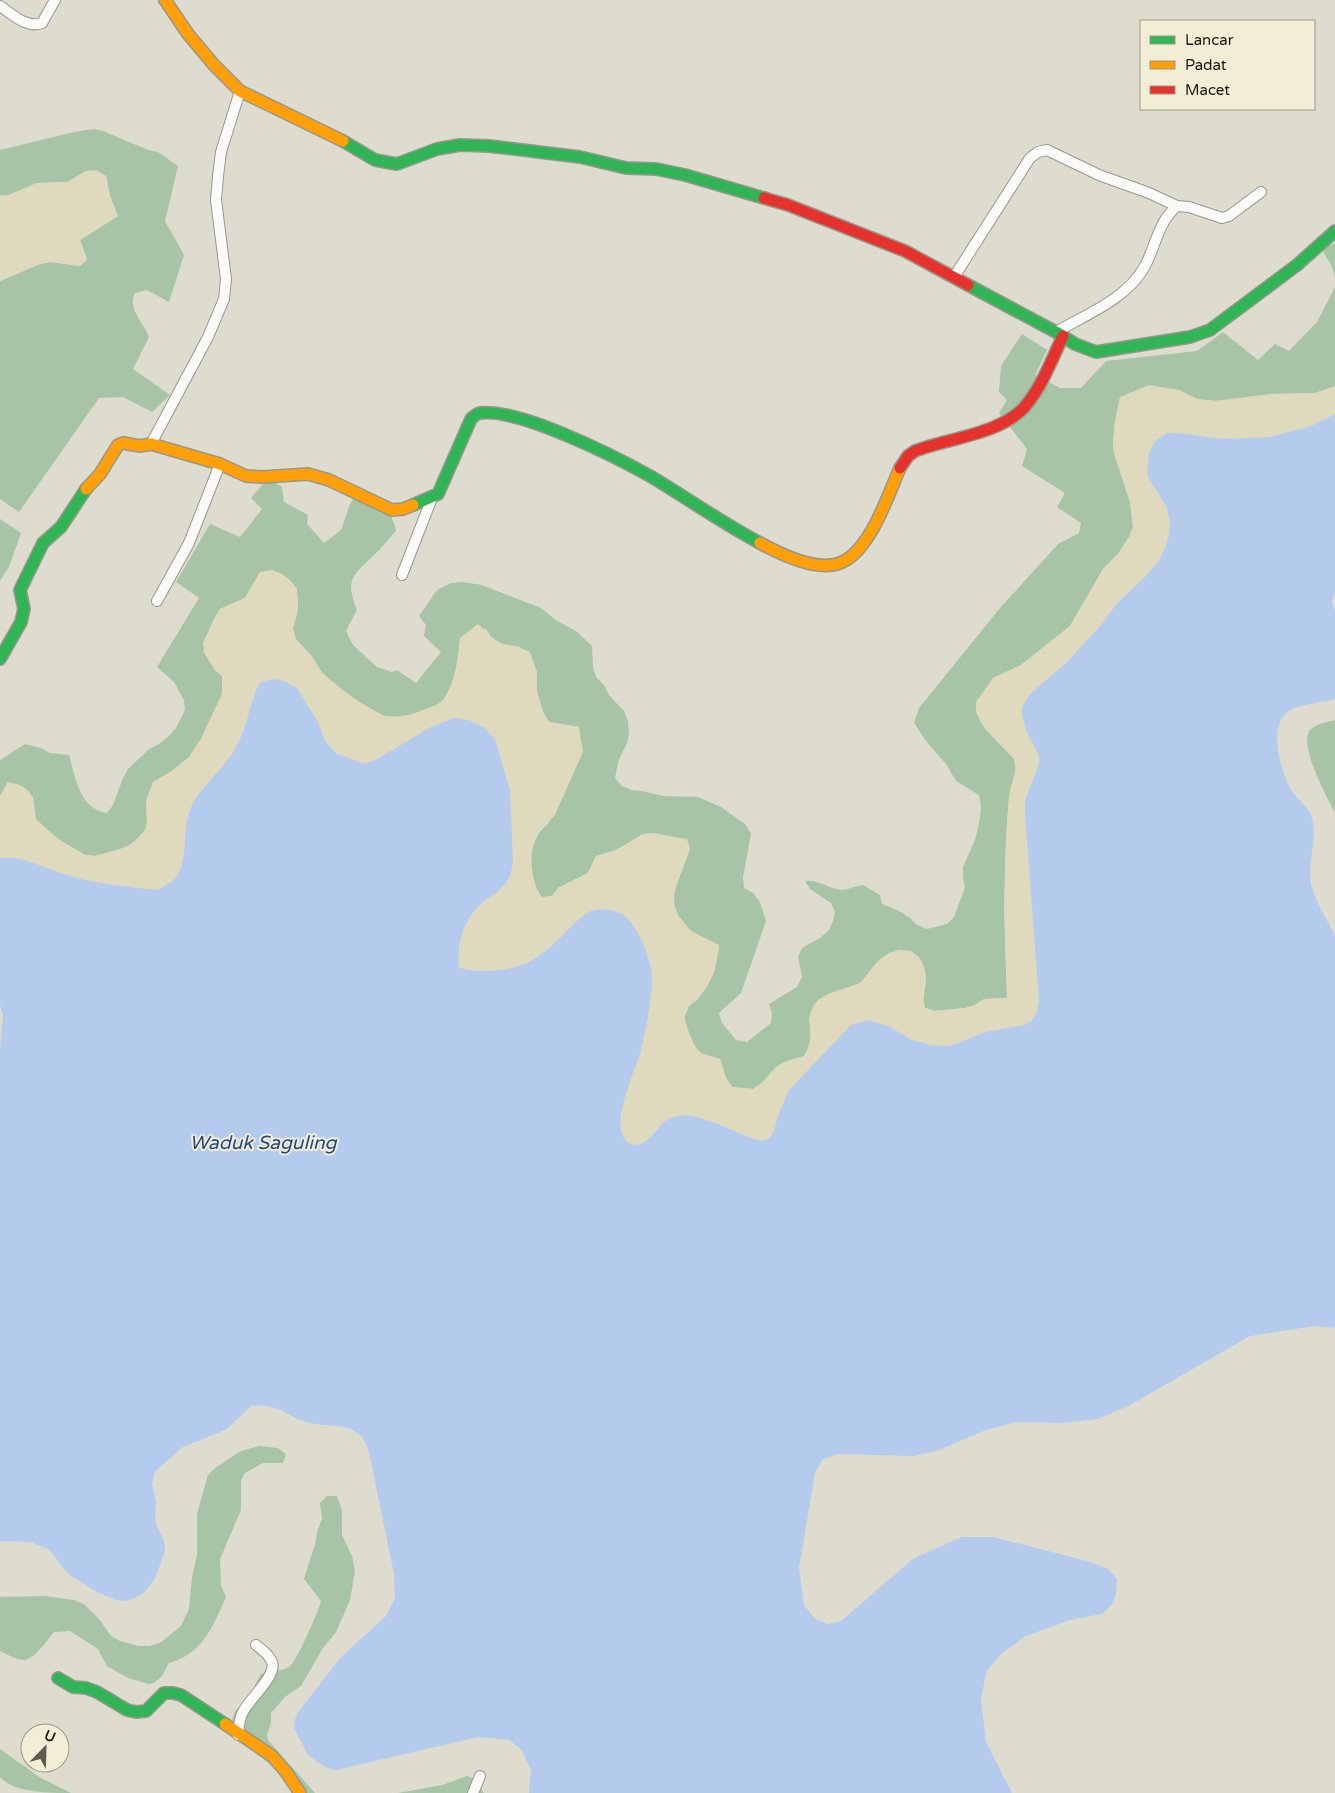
<svg xmlns="http://www.w3.org/2000/svg" width="1335" height="1793" font-family="'Varela Round',sans-serif">
	<style>
		.forest { fill: #a8c4a6 }
		.sand { fill: #dfd9be }
		.water { fill: #b5cbee }
		.lines { fill: none; stroke-linecap: round; stroke-linejoin: round }
		.street-casing { stroke: #98978d; stroke-width: 12 }
		.fast-casing { stroke: #98978d; stroke-width: 14 }
		.slow-casing { stroke: #98978d; stroke-width: 14 }
		.jam-casing { stroke: #98978d; stroke-width: 14 }
		.street { stroke: #fafaf8; stroke-width: 10 }
		.fast { stroke: #30b455; stroke-width: 11 }
		.slow { stroke: #ff9f0a; stroke-width: 11 }
		.jam { stroke: #e5322d; stroke-width: 11 }
		.labels { text-anchor: middle; stroke-width: 4; stroke-linejoin: round; paint-order: stroke }
		.water-label { font-size: 19px; font-style: italic; fill: #234788; stroke: #f2eed6 }
	</style>
	<rect width="100%" height="100%" fill="#dedccf"/>
	<path class="forest" d="M94,129L103,131L148,150L158,152L178,166L165,221L184,255L169,302L147,290L135,293C127,310 144,322 149,337L133,369L170,395L152,412L123,397L99,398L19,512L0,499V281L40,264L50,262L80,266L87,259L80,240L118,216L110,196L106,176L86,171L68,182L37,183L9,195H0V150L74,132Z
		M1335,243V277L1332,267L1321,248Z
		M1335,287V386L1333,387L1315,393L1272,394L1216,401L1197,399L1179,390L1120,397L1115,422L1113,442L1114,453L1130,502L1133,527L1129,537L1118,554L1103,569L1070,626L1021,665L993,678L981,722C988,733 1013,753 1015,762C1017,773 1012,781 1010,791C1008,801 1008,812 1007,822C1003,881 1005,939 1007,998L984,999L975,1005L965,1008L935,1011L925,1008L922,998L926,979L912,951L899,950L889,953L879,960L860,983L827,995L809,1018C811,1033 812,1043 804,1056L784,1062L775,1068L762,1083L753,1089L732,1087L726,1078L720,1059L700,1053L693,1045L684,1018L689,1006L697,1000L703,992L713,974L719,945C710,941 698,937 691,931C660,905 679,879 690,849L643,834L616,850L596,856L588,873L558,888L552,896L542,898C526,879 527,838 548,824L579,727L549,722L543,712L537,692V672L520,647C504,644 495,645 486,629L460,638C458,657 456,685 443,700C438,706 430,708 423,710C411,715 400,718 386,716C373,714 333,684 323,673C318,668 315,660 310,655C304,647 294,641 293,630C293,624 296,617 297,611C302,580 287,575 260,572L245,598L220,609L215,617L203,643L215,670L222,676V694L201,739L189,757L172,771L153,782L146,801L147,821L146,830L135,841L126,847L117,850L95,856L85,855L58,839L35,819L33,797L8,782L0,796V760L25,744L41,748L50,753L69,755C76,779 79,808 107,813L113,805L123,778L128,769L149,749L159,744L169,736L176,728L185,710L184,700L174,682L157,667L199,598L176,582L210,524L240,537L262,509L251,498L263,484L274,482L282,487L284,502L308,515L307,524L324,543L341,530L350,504L360,489C374,501 394,511 396,531C389,538 383,547 375,554C354,575 344,578 357,610L346,631L353,645L377,667L392,672L397,670L416,683L441,652L424,636L426,625L419,616L437,590L451,583L462,582L482,585L541,608L557,621L576,631L592,646L593,667L596,677L604,685L609,695L624,711L628,721L629,734L627,743L618,762L615,778L622,786L631,790L642,791L663,796L698,797L721,807L746,825L751,834L743,877L744,888L753,893L760,902L766,921L741,993L719,1013L722,1023L736,1040L747,1042L771,1023L772,1013L769,1004L797,987L802,977L798,957L802,948L820,938L829,930L833,921L835,912L831,903L810,889L805,881C820,879 829,890 843,890C849,889 856,886 863,885L880,895L882,904L901,912L910,918L917,925L927,929L947,924L954,917L965,887L963,878V867L975,840L980,818L981,808L979,795L956,781L946,764L926,741L914,723L919,708L1000,608L1058,544L1079,533L1081,523L1057,507L1065,493L1022,466L1027,449L999,413L1007,400L999,392L1001,366L1022,334L1047,350L1035,375L1060,388H1081L1106,361L1197,351L1223,332L1258,360L1275,344L1289,351L1317,322Z
		M0,519L21,533L9,567L0,581Z
		M1335,720V813C1327,797 1298,745 1310,730C1315,724 1327,722 1335,720Z
		M259,1446L278,1448L286,1454L283,1463H263L245,1473L241,1480V1510L220,1559L221,1585L226,1597C213,1626 203,1654 169,1663L162,1676L154,1683L149,1684L128,1678L107,1666L98,1649L70,1631L54,1632C48,1639 34,1660 24,1660C16,1660 7,1654 0,1651V1597L44,1596L74,1600L84,1604L99,1619L111,1636L120,1641L139,1646H149L160,1643L181,1626L189,1609L192,1577L197,1555V1514L208,1475L215,1468L241,1451Z
		M327,1496H337L342,1510V1535L352,1556L355,1571L350,1600L336,1632L323,1648L301,1686L285,1697L271,1713V1723L267,1735L268,1740L315,1793H293L284,1776L229,1730L235,1711L250,1696L260,1675C263,1673 267,1671 271,1671C277,1670 285,1671 290,1666C298,1659 318,1612 321,1601L304,1579L315,1544L318,1529L322,1519L320,1503Z
		M0,1749L41,1778L71,1793C49,1793 14,1793 0,1777Z
		M467,1776L472,1778L484,1793H398L442,1785Z"/>
	<path class="sand" d="M96,170L106,176L110,196L118,216L80,240L87,260L80,266L50,262L40,264L0,281V195H9L37,183L67,182L86,171Z
		M1149,385L1179,390L1197,399L1216,401L1272,394L1315,393L1335,386V414L1311,426L1270,437L1223,439L1178,433L1153,487C1163,503 1173,516 1169,536C1163,566 1139,581 1119,601C1112,608 1107,618 1101,625C1079,651 1055,673 1030,694L1027,733L1039,755V764L1025,801L1039,1000L1037,1012L1031,1021L1024,1025L986,1032L950,1046L931,1045L912,1040L890,1027L838,1041L789,1090L779,1113L774,1130L770,1137L763,1141L737,1133L657,1128C649,1139 629,1157 622,1132C621,1126 622,1119 621,1113L652,984L649,956L639,935L589,912C571,928 550,951 528,962C513,970 475,975 459,967C457,943 465,918 484,902L511,823L510,790L501,756L495,739L484,728L392,751L365,764C336,755 329,751 318,722L253,695C246,726 241,743 221,769C210,784 196,794 189,812C181,832 189,858 177,876C173,882 164,886 158,890C129,886 99,884 70,876C47,870 25,855 0,858V796L8,782C33,787 33,795 36,819L58,839L85,855L95,856L117,850L126,847L135,841L145,830L147,821L146,801L153,782L172,771L189,757L201,739L222,694V676L215,670L204,653L203,643L220,609L245,598L260,572L272,570L282,574L290,580L297,589L298,610L293,629L296,639L311,655L322,673L339,687L356,700L384,716L406,717L436,705L444,700L452,682L458,661L460,638L478,624C487,630 489,639 498,643C509,647 519,646 530,652L537,672V692L543,712L549,722L579,727L583,752L555,815C550,821 545,824 540,829C527,844 530,883 542,897L552,896L558,888L588,873L596,856L616,850L643,834L653,833L687,839L690,849L673,895L674,905L678,915L691,931L719,945C717,966 713,982 698,998C696,1001 691,1003 689,1005C687,1008 684,1016 685,1020C685,1025 695,1048 699,1051C703,1056 714,1057 720,1059L726,1078L732,1087L753,1089L762,1083L775,1068L784,1062L804,1056C807,1051 811,1045 811,1039C812,1028 807,1019 812,1009C820,991 843,991 858,984C867,979 872,965 881,959C902,943 925,950 926,978C926,990 922,996 925,1008L935,1011L965,1008L975,1005L984,999L1007,998L1004,908L1007,822L1010,790L1014,779L1016,769L1014,759L986,730L981,722L976,712V702L993,678L1021,665L1070,626L1103,569L1118,554L1129,537L1133,527L1130,502L1114,453L1113,442L1115,422L1120,397Z"/>
	<path class="water" d="M1335,414V592L1332,602L1335,610V699C1324,702 1299,705 1290,710C1267,724 1280,769 1290,788C1295,798 1307,805 1311,815C1319,836 1306,865 1312,888C1317,904 1328,921 1335,936V1328L1315,1326L1250,1336L1130,1405L1098,1419L1063,1423L1016,1422L983,1431L937,1451L913,1456L837,1454L822,1460L815,1473L799,1568L804,1605L814,1618L828,1624L841,1621L914,1558L962,1537H993L1091,1562L1108,1569L1117,1579L1116,1594L1112,1604L1102,1614L1070,1620L1026,1636L1001,1654L986,1672L981,1701L986,1742L1012,1793H529L531,1770L521,1749L509,1740L478,1737L336,1770L325,1767L308,1755L294,1728L295,1719L299,1711L341,1657L386,1616L395,1598L394,1574L369,1452C366,1442 363,1436 354,1431C342,1424 328,1426 315,1424C300,1422 289,1413 275,1408C267,1405 260,1406 252,1405L227,1429L181,1448L155,1472L152,1483L156,1502L155,1521L164,1541L165,1551L156,1576L151,1584L144,1593L135,1598L126,1601L116,1600L97,1592L71,1576L63,1568L50,1550L31,1542L0,1541V1050L3,1015L0,1005V858C24,855 47,870 70,876C99,884 129,887 158,890C164,886 173,882 177,876C189,858 181,827 192,805C203,784 224,769 236,747C248,726 249,703 260,682L273,679L281,680L297,688L318,722L325,741L337,754L365,764L379,758L431,727L454,718L469,720L484,728L495,739L510,790L513,860C510,891 496,889 477,908C462,923 457,948 459,967C474,975 515,970 529,962C539,956 549,949 557,941C566,933 579,916 591,911C600,908 611,909 620,913C630,918 636,930 641,939C648,954 653,969 652,986C650,1008 646,1029 641,1050C637,1068 606,1129 629,1143C646,1152 657,1125 668,1119C671,1117 676,1117 679,1116C696,1111 736,1133 754,1139L763,1141L770,1137L774,1130L779,1113L789,1090L851,1025L869,1020L890,1027L912,1040L931,1045L950,1046L986,1032L1024,1025L1031,1021L1037,1012L1039,1000L1025,815V801L1039,764V755L1027,733L1022,716V707L1030,694L1067,662L1101,625L1118,602L1144,578L1159,561L1165,548L1169,535L1170,522L1167,508L1147,475L1149,452L1156,440L1168,433H1178L1223,439L1270,437L1311,426Z"/>
	<g class="lines">
		<defs>
			<path id="street" d="M0,6C12,14 27,29 42,23L55,0
				M954,277L1030,158L1038,152L1047,150L1099,175L1149,193L1177,206
				M1056,332C1087,314 1127,299 1145,266C1156,245 1158,222 1177,206L1189,207L1222,218L1229,216L1261,192
				M151,444L208,337L224,299L226,279L216,200L218,176L221,152L240,91
				M402,575L432,498
				M157,601L189,543L220,464
				M238,1735C239,1727 239,1718 243,1712C249,1699 277,1676 272,1662C269,1654 262,1650 256,1645
				M473,1793L480,1776"/>
			<path id="fast" d="M343,141L375,160L397,164L437,149L460,145L489,146L580,157L626,168L656,169L685,175L764,198
				M968,285L1056,332L1075,344L1096,352L1190,337L1210,330L1297,265L1335,231
				M413,505L438,494L471,419C474,416 476,414 480,413C519,408 614,456 650,476C687,498 722,523 760,543
				M0,659L21,622L24,609L20,590L43,543L61,527L86,489
				M58,1678L73,1687L86,1688L97,1692L127,1710L136,1712L146,1711L164,1693H173L181,1695L225,1724"/>
			<path id="slow" d="M165,0L188,34L214,65L240,91L343,141
				M86,489L100,474L118,445L123,443L140,446L151,444L220,464L246,476L262,477L308,474L329,480L392,510L403,509L413,505
				M760,543C780,554 817,572 840,563C870,552 888,495 900,468
				M225,1724L272,1756L286,1772L300,1793"/>
			<path id="jam" d="M764,198L788,205L905,251L968,285
				M900,468L908,456L915,451C948,438 1004,434 1027,404C1043,384 1052,359 1063,336"/>
		</defs>
		<use href="#street" class="street-casing"/>
		<use href="#fast" class="fast-casing"/>
		<use href="#slow" class="slow-casing"/>
		<use href="#jam" class="jam-casing"/>
		<use href="#street" class="street"/>
		<use href="#fast" class="fast"/>
		<use href="#slow" class="slow"/>
		<use href="#jam" class="jam"/>
	</g>
	<g class="labels">
		<g class="water-label">
			<text x="263" y="1149">Waduk Saguling</text>
		</g>
	</g>
	<rect x="1140" y="20" width="175" height="90" fill="#f2eed6" stroke="#9b9886"/>
	<rect x="1150" y="36" width="25" height="8" fill="#30b455" stroke="#9b9886"/>
	<text x="1185" y="45" font-size="15" fill="#18160e">Lancar</text>
	<rect x="1150" y="61" width="25" height="8" fill="#ff9f0a" stroke="#9b9886"/>
	<text x="1185" y="70" font-size="15" fill="#18160e">Padat</text>
	<rect x="1150" y="86" width="25" height="8" fill="#e5322d" stroke="#9b9886"/>
	<text x="1185" y="95" font-size="15" fill="#18160e">Macet</text>
	<g transform="translate(45 1748) rotate(23)"><circle r="24" fill="#f2eed6" stroke="#9b9886"/>
	<path d="M0-4L9 19L0 12L-9 19Z" fill="#5d5b52"/>
	<text y="-8" font-size="14" font-weight="bold" text-anchor="middle" fill="#18160e">U</text>
	</g>
</svg>
